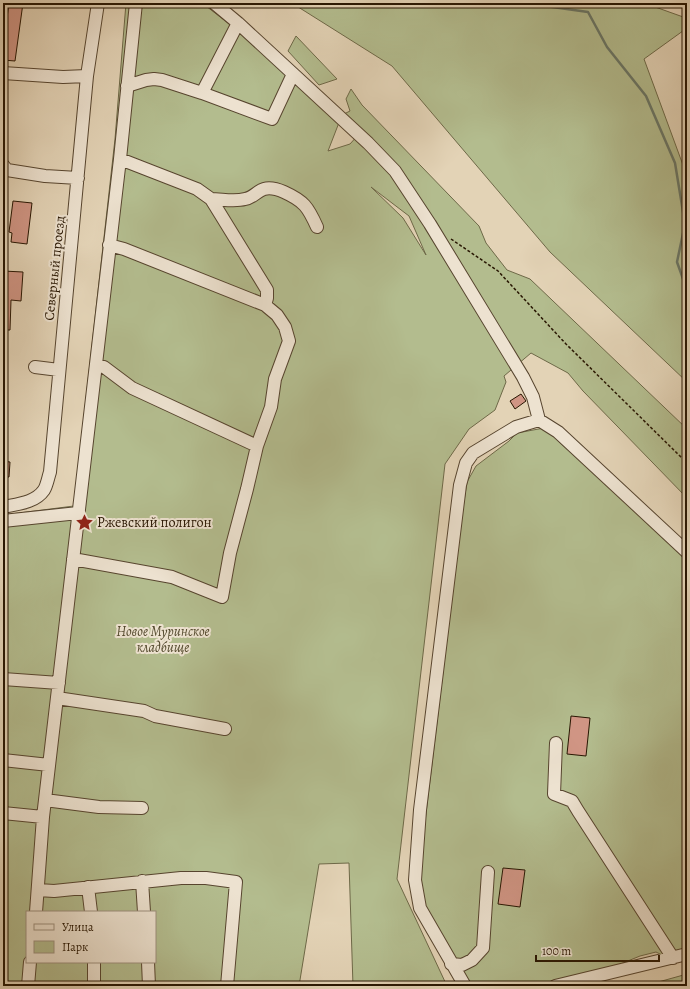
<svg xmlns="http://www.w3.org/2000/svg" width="690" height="989" font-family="Alegreya,serif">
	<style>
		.green { fill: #b3bc8e; stroke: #6e6948; fill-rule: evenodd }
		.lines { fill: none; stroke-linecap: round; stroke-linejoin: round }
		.stream { stroke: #6a7767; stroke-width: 2.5 }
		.building { fill: #d09584; stroke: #281602 }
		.minor-casing { stroke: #57452f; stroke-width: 14 }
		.path { stroke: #281602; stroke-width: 1.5; stroke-dasharray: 3 2; stroke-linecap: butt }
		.minor { stroke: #ede2d0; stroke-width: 12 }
		.labels { text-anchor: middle; stroke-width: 4; stroke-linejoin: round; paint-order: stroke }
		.street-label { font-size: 14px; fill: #281602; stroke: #ede2d0 }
		.poi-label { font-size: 14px; fill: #281602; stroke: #ede2d0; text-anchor: start }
		.park-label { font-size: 14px; font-style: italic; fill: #52482c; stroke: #ede2d0 }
	</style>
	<rect width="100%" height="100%" fill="#e3d3b6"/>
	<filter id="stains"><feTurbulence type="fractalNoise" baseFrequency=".005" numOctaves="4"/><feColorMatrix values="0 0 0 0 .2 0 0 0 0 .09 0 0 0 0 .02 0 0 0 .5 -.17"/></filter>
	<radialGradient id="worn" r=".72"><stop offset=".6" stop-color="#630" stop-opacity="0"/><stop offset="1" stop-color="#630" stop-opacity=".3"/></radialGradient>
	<path class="green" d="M126,3H202L232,26L340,120L328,151L350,144L359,134L344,114L350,111L346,99L351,89L362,105L479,226L486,243L507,270L530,279L687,429V498L583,391L568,373L531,353L504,376L506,382L495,410L469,429L445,464L397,879L447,986H353L349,863L319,864L299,986H20L3,981V515L74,506L115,139ZM371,187L409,216L426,255L403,218ZM27,912H155V962H27Z
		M296,3H644L686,18L687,28L644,59L687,176V382L550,252L392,66L295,5Z
		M296,36L337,79L319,85L288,51Z
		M544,428L687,558V950L664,956L656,952L640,956L601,972L536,986H471L422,902L418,880L462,514L467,482L476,466L509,441L517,433Z
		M687,974V986H644Z"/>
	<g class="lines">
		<path class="stream" d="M529,3L531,4L588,12L607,47L646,96L675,163L685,224L677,262L687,290"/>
	</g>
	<path class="building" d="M9,3H23L15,61L3,60V47Z
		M13,201L32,203L27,244L11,242L12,233L9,232Z
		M3,271L23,272L21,301L11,300L10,330H3Z
		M521,394L526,401L515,409L510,401Z
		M3,461L10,462L9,477H3Z
		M571,716L590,718L586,756L567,754Z
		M503,868L525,870L520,907L498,904Z"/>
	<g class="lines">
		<defs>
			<path id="minor" d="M214,3L238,23L368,143L395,171L430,224L523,377L533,397L539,420
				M3,73L63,77L87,76
				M127,86L146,80L154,79L162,80L202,93L272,119L293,74
				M202,93L238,23
				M120,159L197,189L211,199L267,290V298L265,305
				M3,165L7,170L45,176L78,178
				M211,199C222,199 234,202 245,199C253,198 257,191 264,189C271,187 277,189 284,192C304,201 308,207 317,227
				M96,365L104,367L132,388L257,446
				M35,367L59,370
				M3,507C17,504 35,503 44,490C47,485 48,478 50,472L87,76L98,3
				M3,521L78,513
				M73,559L172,577L222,597L230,553L247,489L257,446L271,407L275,379L289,341L285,327L277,315L265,305L124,249L109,245
				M3,679L59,683
				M57,698L144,711L155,716L225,729
				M556,743L554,794L572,801L578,811L673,958
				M3,760L49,765
				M45,800L99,807L142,808
				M3,813L43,817
				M142,881L144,912
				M88,887L91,912
				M38,890L54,891L181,878H206L236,882L227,986
				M36,912L43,817L120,159L136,3
				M94,962V986
				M148,962L149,986
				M451,964L462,965L472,960L483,948L488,872
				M28,986L30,962
				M465,986L420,908L415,880L420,810L460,485L466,463L473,453L516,427L539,420L558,432L687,552
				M555,986L687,954"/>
		</defs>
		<use href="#minor" class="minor-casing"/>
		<path class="path" d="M451,239L498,271L566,344L687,463"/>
		<use href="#minor" class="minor"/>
	</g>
	<defs>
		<symbol id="sight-bare" viewBox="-9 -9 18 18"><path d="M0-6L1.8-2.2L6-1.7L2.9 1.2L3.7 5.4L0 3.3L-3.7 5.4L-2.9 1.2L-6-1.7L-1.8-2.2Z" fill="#8f2418" stroke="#ede2d0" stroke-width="2.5" paint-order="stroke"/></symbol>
	</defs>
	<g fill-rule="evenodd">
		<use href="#sight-bare" x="72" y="510" width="25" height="25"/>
	</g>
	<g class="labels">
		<g class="street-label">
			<text transform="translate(54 268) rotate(-84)" y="5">Северный проезд</text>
		</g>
		<g class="poi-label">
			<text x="97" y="527">Ржевский полигон</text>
		</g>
		<g class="park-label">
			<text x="163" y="636">Новое Муринское<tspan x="163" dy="16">кладбище</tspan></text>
		</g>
	</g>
	<rect width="690" height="989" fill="none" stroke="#e3d3b6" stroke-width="16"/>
	<rect x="4" y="4" width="682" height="981" fill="none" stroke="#281602" stroke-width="2"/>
	<rect x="8" y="8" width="674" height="973" fill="none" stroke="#281602"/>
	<rect x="26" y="911" width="130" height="52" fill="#ede2d0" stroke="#9e907e"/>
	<rect x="34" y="924" width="20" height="6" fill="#ede2d0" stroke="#9e907e"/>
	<text x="62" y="931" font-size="12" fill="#281602">Улица</text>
	<rect x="34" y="941" width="20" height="12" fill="#b3bc8e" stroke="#9e907e"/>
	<text x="62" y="951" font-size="12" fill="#281602">Парк</text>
	<path d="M536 955v6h123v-6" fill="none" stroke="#281602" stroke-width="2"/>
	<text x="542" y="955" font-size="12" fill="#281602" stroke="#ede2d0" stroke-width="3" paint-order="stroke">100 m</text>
	<rect width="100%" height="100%" filter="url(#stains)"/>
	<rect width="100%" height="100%" fill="url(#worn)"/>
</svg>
